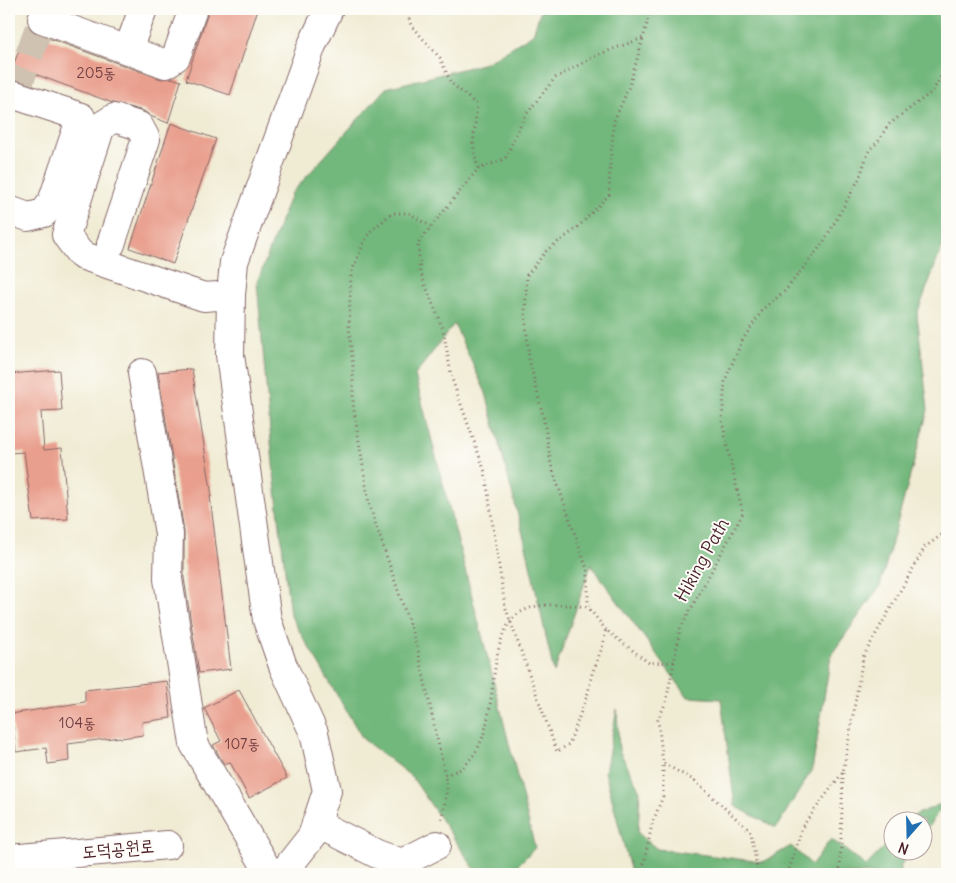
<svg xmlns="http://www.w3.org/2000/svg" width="956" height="883" font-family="Delius,'Poor Story',sans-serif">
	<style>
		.forest { fill: #72b77b; stroke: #5e6b53 }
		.building { fill: #e99f8d }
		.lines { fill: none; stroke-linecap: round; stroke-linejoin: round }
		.minor-tunnel { stroke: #cfc2b1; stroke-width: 28; stroke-dasharray: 28 14; stroke-linecap: butt }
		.minor-casing { stroke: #846666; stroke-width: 30 }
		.path { stroke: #846666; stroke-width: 3; stroke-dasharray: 1 4; stroke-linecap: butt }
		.minor { stroke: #fff; stroke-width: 28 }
		.labels { text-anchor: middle; stroke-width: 4; stroke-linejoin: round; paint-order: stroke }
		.number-label { font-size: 15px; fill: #723f44 }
		.street-label { font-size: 18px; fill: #4a1f2b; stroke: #fdfcf7 }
	</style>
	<rect width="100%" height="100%" fill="#fdfcf7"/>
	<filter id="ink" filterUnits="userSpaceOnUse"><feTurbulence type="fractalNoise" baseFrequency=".02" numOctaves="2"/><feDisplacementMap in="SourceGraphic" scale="10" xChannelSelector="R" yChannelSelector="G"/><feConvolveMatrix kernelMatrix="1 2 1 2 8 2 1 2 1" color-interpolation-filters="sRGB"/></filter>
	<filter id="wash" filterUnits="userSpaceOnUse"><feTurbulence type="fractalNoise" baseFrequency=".0096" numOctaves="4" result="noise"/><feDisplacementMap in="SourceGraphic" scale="20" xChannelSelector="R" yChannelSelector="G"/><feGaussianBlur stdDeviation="1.12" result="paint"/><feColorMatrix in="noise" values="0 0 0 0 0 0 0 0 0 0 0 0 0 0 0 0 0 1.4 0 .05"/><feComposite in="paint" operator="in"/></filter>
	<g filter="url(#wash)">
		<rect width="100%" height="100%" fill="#f0ebd3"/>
		<path class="forest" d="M541,9H947V234L917,314L928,410L880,586L831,655L812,770L776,828L735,806L721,699L688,697L591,565L554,673L526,546L486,393L454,324L415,375L486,651L535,848L509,874H478L412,777L363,739L290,615L273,464L257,283L291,194L386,88L486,63L533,34Z
			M617,709L619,750L640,791L638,833L657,849L763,862L791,846L812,865L831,839L866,866L893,838L894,850L911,851L901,865L900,874L631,873L605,772Z
			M945,802L924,833V820H910L915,815Z"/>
		<g id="blocks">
			<path class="building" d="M209,9H258L230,95L186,80Z
				M27,29L37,34L161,79L172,78L181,81L168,123L150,116L144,111L113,103L13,66Z
				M171,123L216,139L173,264L130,248Z
				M192,369L212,496H210L231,669L199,673L184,578V531L158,372Z
				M59,370L62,411L41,412L44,450L62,448L68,519L33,521L24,452L9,453V374Z
				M167,681L171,718L142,722L143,735L121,738L120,737L68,744L69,761L48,764L46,748L16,752L11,714L85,702V690Z
				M239,690L287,778L249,798L230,762L224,764L213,745L221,741L204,708Z"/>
		</g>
	</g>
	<g filter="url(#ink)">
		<use href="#blocks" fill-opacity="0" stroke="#846666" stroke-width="1"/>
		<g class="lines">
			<path class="minor-tunnel" d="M15,95L42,19"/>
			<defs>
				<path id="minor" d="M46,9L42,19L166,64L176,57L193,9
					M128,50L143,9
					M9,210L28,217L44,213L52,202L81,117L15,95
					M111,244L146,139L139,126L114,118L101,126L66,235L81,255L204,297L231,295
					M142,373L169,534L168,579L194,744L270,874
					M316,823L377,854L402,863L437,845
					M9,859L168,845
					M282,874L312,836L327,791L314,733L283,666L267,620L230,355L231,295L234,262L312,45L329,9"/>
			</defs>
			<use href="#minor" class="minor-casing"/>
			<path class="path" d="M406,9L411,25L440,58L451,83L477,105L473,144L478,169L418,243L420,272L443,329L452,379L485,472L505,606L557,752L569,744L588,693L592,674L603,645L606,630L649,663L674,662L680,629L743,513L733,473L722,421L725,380L743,339L764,308L785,291L823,243L859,179L869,150L878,142L888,125L933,91L947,65
				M478,169L505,159L524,117L555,78L597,55L643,38L651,9
				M431,227L409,213H392L371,231L363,244L351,274L349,326L353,367V404L369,504L418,650L445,775L447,790L441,822
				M606,630L588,607V572L551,465L544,420L529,359L525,312L527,275L547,250L576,229L609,195L610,164L614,121L629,87L643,38
				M674,662L666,702L658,720L663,763L695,781L751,832L758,874
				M445,775C450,773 457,771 462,768C466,766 469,760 472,757C502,720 483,635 521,612C539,601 568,605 588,607
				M642,874L652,824L663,796V764
				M788,874L802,827L843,772L863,657L925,547L947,531
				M840,874L843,772"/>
			<use href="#minor" class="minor"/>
		</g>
	</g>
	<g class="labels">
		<g class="number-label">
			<text x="96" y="78">205동</text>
			<text x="77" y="728">104동</text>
			<text x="242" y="749">107동</text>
		</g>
		<g class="street-label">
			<text transform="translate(702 560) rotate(-61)" y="6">Hiking Path</text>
			<text transform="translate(118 849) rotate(-5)" y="6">도덕공원로</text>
		</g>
	</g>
	<rect width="956" height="883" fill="none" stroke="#fdfcf7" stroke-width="30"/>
	<g transform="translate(908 836) rotate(200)"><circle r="24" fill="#fdfcf7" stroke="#b5a4a5"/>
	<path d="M0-4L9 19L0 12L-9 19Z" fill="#1f6fb2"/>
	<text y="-8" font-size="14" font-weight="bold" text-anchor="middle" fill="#4a1f2b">N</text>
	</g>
</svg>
